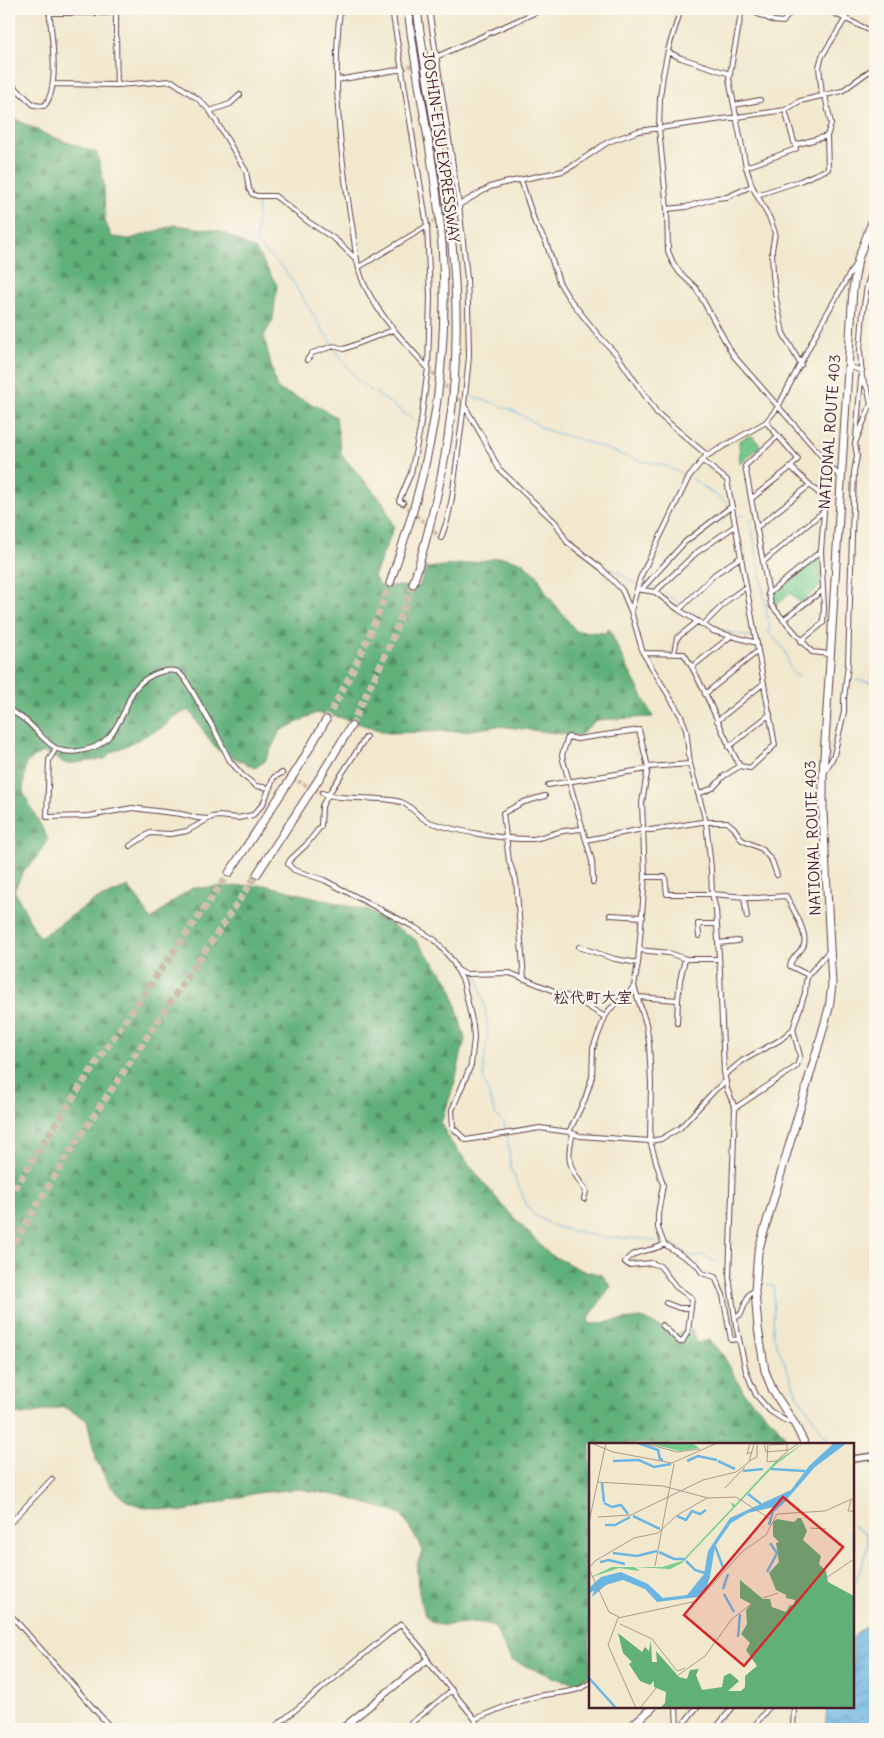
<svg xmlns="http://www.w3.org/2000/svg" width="884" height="1738" font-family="Delius,'Klee One',sans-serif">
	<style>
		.grass { fill: url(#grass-dots); stroke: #60765d }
		.forest { fill: url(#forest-firs); stroke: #566852 }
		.water { fill: url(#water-waves); stroke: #5a6a87 }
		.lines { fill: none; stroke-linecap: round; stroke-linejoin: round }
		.stream { stroke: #6bb5e3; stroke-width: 1 }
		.street-tunnel { stroke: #d0c0ad; stroke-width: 4; stroke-dasharray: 4 2; stroke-linecap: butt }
		.highway-tunnel { stroke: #d0c0ad; stroke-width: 7; stroke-dasharray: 7 3.5; stroke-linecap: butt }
		.street-casing { stroke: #633d43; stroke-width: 6 }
		.secondary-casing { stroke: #633d43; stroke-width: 8 }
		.highway-casing { stroke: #633d43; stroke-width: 9 }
		.street { stroke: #fff; stroke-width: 4 }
		.secondary { stroke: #fff; stroke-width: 5.5 }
		.highway { stroke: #fff; stroke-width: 7 }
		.labels { text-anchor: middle; stroke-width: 4.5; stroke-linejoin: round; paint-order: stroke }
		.street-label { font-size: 15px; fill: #4a1f2b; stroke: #fbf7ec }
		.neighbourhood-label { font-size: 16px; font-weight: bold; fill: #4a1f2b; stroke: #fbf7ec }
		.inset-river { fill: none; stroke: #6bb5e3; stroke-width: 2.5 }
		.inset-road { fill: none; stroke: #ae988d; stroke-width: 1 }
		.view { fill: #d62828; fill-opacity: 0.15; stroke: #d62828; stroke-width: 2.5 }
		.inset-edge { fill: none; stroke: #4a1f2b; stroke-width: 2.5 }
	</style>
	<defs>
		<pattern id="grass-dots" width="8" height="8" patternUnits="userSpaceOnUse" patternTransform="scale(1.25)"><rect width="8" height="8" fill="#77cc8f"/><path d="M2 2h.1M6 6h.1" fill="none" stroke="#68af7c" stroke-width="1.8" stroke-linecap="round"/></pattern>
		<pattern id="forest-firs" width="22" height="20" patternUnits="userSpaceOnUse" patternTransform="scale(1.25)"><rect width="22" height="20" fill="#61b07a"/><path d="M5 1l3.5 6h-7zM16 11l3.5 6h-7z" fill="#528f64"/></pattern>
		<pattern id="water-waves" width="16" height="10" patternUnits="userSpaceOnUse" patternTransform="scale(1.25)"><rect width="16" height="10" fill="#6bb5e3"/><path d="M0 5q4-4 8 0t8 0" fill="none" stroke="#5a93b8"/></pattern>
	</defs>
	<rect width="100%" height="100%" fill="#fbf7ec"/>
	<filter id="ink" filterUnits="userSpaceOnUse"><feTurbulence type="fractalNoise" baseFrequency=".02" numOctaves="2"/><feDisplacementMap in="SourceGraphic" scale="10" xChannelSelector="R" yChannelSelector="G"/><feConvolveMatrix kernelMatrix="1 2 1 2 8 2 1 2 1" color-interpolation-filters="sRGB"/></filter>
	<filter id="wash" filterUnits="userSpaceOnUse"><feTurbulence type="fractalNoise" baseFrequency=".0096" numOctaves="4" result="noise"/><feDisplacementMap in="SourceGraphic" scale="20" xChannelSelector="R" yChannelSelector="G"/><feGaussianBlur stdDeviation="1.12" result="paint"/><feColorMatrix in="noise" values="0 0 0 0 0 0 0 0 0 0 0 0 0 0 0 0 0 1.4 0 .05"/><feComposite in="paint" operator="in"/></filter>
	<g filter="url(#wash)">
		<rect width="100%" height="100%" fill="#f1e8ce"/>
		<path class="grass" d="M751,435L761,446L740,464L739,441Z
			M816,558L820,560V585L818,588L800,603L791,593L775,606L772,595Z"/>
		<path class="forest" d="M9,116L45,134L97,153L104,184L105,221L112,237L130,239L175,225L220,231L256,250L277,285L273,320L264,336L277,389L317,406L336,417L341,454L383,502L394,527L374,577L380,585L419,587L426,568L470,563L502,557L522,562L537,575L546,593L576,631L606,633L609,628L621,655L653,717L596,720L580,736L498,726L463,731L388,733L339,717L316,713L280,731L265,761L255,768L216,749L189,710L171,718L165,726L111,753L105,759L67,764L42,752L26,763L23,792L48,839L35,860L25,869L14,890L39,938L93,901L128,887L139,900L151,920L169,904L192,888L265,885L369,911L415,939L450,983L465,1039L454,1085L441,1123L450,1141L502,1205L549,1254L581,1270L602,1275L611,1286L588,1319L590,1324L641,1318L676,1334L692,1329L697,1343L709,1340L723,1355L745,1394L774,1422L789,1441V1444H590V1676L577,1683L561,1680L511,1660L494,1626C473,1618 461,1626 440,1625C420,1624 417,1584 417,1568C417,1562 421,1555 423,1550L401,1514L341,1496L300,1489L256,1493L182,1512L140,1506L125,1500L110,1486L96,1460L87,1420L64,1407L23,1415L9,1412Z"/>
		<path class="water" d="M875,1622V1729H825L827,1707H853V1638L859,1631Z"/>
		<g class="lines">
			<path class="stream" d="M258,202L256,243L285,270L340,357L358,381L417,422
				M472,397L494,403L516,412L544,429L596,445L633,459L666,466L687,476
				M692,479L727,503
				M738,516H746L751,524L770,629L768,632C774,638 782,645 786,654C790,663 787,673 799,676
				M598,563L618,572L635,584
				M647,585L655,587
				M664,591L679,604
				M685,610L704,621
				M711,625L720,630L751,637
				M856,680L875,683
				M478,977L484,1003L488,1031L484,1064V1081L495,1114L504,1123L507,1135L511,1169L528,1208L534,1215L556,1227L600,1237L644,1239L660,1242
				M668,1244H672L694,1257L703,1255L718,1263
				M766,1284L772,1285L774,1288L773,1335L798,1396L808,1410L830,1444
				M853,1525L867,1535L869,1545L853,1589"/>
		</g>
	</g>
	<g filter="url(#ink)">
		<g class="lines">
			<path class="street-tunnel" d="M403,69L436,57
				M427,226L459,205
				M428,368L464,405
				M403,503L441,538
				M282,773L322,793"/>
			<path class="highway-tunnel" d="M326,720C351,676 373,631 390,583
				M351,726L390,645L413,584
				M9,1198C77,1086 154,980 229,873
				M9,1252L68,1154L257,874"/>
			<defs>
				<path id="street" d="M116,9C116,34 116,59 117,85
					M340,9C332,80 340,154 352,225C355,245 356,269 366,288C381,318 405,343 428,368
					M392,9L427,226L430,296L428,368L420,429L411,473L399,501L403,503
					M429,9L459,205L467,278L468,305L469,357L464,405L452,498L447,521L441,538
					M681,9L668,50L663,75L660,97L659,129L667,209L668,251L673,263L680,273L696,288L733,355L841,478
					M742,9L729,78L731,90L746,167L752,186L770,219L775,233L772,250L773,275L776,299L783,333L801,365
					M747,9L774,21L783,22L793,9
					M825,9L875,33
					M49,13H116
					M668,52L681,58L730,74
					M436,57L543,9
					M337,80L403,69
					M9,82L34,105L44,106C61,89 51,32 49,9
					M53,84L117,85L172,81L198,99L210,111L246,171L249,189L252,194L257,196H275L307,221L336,240L357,260
					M822,95L819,67L822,56L846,18
					M734,105L760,100
					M210,111L230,104L240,95
					M795,145L827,136
					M746,167L796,149L785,110
					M521,180L535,223L546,242L559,282L568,297L599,336L617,355L657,413L707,455
					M757,195L800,181L828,169L827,136L831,124L825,95
					M459,205L490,187L504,183L563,171L574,165L608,142L639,131L785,110L800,101L842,91L875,67
					M667,209L686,207L716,198L727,197L752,186
					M359,267L427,226
					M307,360L312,353L334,346L344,349L393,330
					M848,366L862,371
					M464,405L482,436L499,469L556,523L567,542L601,568L622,590L631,611L643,653L681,716L686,729L690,764L706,822L711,868L712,894L716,910L720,972L724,1072L727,1089L735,1108L729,1277L736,1325L746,1371L756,1395L770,1411L784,1420L792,1423
					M766,422L798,459L791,467L825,499L821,551L824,608L823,623L801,641
					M778,436L745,466L771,605L812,652L830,654
					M856,438L861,378
					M751,499L791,467
					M756,528L810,485
					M763,562L824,511
					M637,589L655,592L679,610L713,631L757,643
					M641,590L685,542L732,506
					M655,592L696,553L735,526
					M768,594L821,551
					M679,610L715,574L741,557
					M631,611L640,578L689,477L705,457L766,422L778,407L821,324L856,263
					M783,620L823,590
					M704,624L729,599L746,587
					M643,653L684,654C707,689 719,730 740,766L750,768L775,745L727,480L703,461
					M674,653L677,638L698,621
					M692,667L731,636
					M705,694L758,651
					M9,710C15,713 20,716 25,720C37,729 48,748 64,751C69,752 74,752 79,751C105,748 114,733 125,710C128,703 130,695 135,689C143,678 162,668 176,671C181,673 184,678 187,682L216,733L230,761L242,775L256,786L270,788
					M717,721L764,683
					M366,737L328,795L322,806L321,826L306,845L290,860L288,864L294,870L324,880L414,927L435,940L452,960L463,981L473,1025L474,1038L471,1065L452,1110L453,1128L466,1140L540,1128L569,1132L580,1136L650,1141L661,1139L680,1128L715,1090L726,1081
					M729,747L770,714
					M56,748L49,760L47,817L89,816L132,808L181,814L197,818L208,819
					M648,767L690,764
					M825,772L834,755L844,712V699L848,664L854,472L857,456L855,443L871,404L868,390L862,378L860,351L863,312L867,286L875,258
					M548,785L647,769
					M322,793C347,802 376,795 401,802C412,806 418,817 429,822C455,831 505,840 533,839C542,838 551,834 559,832C567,830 574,830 582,829
					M698,794L713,788L724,776L740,766
					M586,840L643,829L651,830L702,822H727L734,828L742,840L762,849L772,861L777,875
					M130,846L150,833L171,834L187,831L212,817L219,816L238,818L253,815L263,804L274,777L282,773
					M645,877H665L667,894H712L757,898L786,896C792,907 810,936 803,947C799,954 791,957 790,966L808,975
					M744,897L747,917
					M610,915L643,917
					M699,936L698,924H717
					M718,943L738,941
					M579,947L615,959L638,963
					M639,950L669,953L686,959H719
					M456,969L465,974L510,973L579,1001L605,1017
					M524,979L516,880L509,861L503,813L524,802L545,796
					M634,986L646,1024L649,1042L651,1083L650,1141L663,1185L658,1214V1228L664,1244L697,1265L702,1273L715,1277L723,1295L731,1340L739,1339
					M638,997L678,1000L680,980L685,959
					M677,1023L678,1000
					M725,1075L742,1061L780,1040L793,1029
					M735,1108L797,1066L800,1056L793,1029L805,993L806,982L808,975L830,950
					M569,1132L585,1099L592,1077L593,1048L605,1017L610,1009L629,993L634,986L638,963L645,877L642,803L648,767L639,730L577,739L568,737L562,755L563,760L592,861L593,882
					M573,1134C565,1160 570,1169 586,1191L584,1199
					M666,1303L679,1308H691
					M735,1318L741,1314L749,1294L755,1291
					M662,1325L680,1342H682L688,1332L692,1298L676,1287L660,1266L651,1263L629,1265L625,1262C635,1248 652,1253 664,1244
					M9,1524L52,1479
					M9,1613L112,1729
					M676,1707L677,1729
					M475,1719C496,1710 516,1701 538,1696C556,1692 575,1694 590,1683
					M272,1729L401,1624L425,1653L427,1660L475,1719L478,1729
					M404,1729L452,1690
					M679,1729L697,1707
					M715,1729L733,1707
					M752,1729L769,1707
					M793,1729L794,1707"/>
				<path id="secondary" d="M853,1459L875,1456
					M341,1729L427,1660"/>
				<path id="highway" d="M390,583C400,553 410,523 418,493C440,412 448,328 442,245C436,166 417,88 408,9
					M413,584C445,481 461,391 455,283C450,190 428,100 417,9
					M229,873L298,768L326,720
					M257,874L320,777L351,726
					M805,1444L794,1423L773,1391L765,1371L758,1328L755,1291L758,1252L820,1040L829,1008L832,985L823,813V774L853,289L858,259L875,214
					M628,1729L653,1707"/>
			</defs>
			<use href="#street" class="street-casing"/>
			<use href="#secondary" class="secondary-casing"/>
			<use href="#highway" class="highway-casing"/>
			<use href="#street" class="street"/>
			<use href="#secondary" class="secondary"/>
			<use href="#highway" class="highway"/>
		</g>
	</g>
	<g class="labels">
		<g class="street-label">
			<text transform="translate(441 147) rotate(82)" y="5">JOSHIN-ETSU EXPRESSWAY</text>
			<text transform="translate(830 432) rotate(-86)" y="5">NATIONAL ROUTE 403</text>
			<text transform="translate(813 838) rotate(-92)" y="5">NATIONAL ROUTE 403</text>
		</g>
		<g class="neighbourhood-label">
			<text x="593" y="1003">松代町大室</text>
		</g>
	</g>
	<g transform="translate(589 1443)">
		<rect width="265" height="265" fill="#f1e8ce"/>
		<path d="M57,0H103L110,5L91,8ZM215,0L186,22L93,120L81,126L45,124L50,127V128L30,125L0,135L23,124H73L93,118L144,64L141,59L146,62L186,19Z" fill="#77cc8f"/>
		<path d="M209,75H212L218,88L214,97L232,113L230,121L237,128L239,139L265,153V265H71L76,260L77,249L65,244V238L61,242L51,238L40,221L43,219L34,210L29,190L53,209L56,204L60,208L62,198L63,219H68L67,208L90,234L98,236L101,227L110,226L107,232L113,247L133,244L135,233L141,230L150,238L139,248H152L156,244V233L168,223L157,207L161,200L152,191L158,181L157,167L162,161L151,155V137L174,156H181L183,164L197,169L200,163L205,161L206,157L197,155V152L187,147L180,130L190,119L187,100L190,99L184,93V79L188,76L205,79Z" fill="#61b07a"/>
		<path d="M245,0H258L226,24L193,62L159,70L142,80L126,103L121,134L117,145L109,154L68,159L56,146L34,137L17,142L3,154L5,147L0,151V145L12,134L32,129L59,141L74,155L98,152L115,131L119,108L141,75L202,47L220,23Z" fill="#6bb5e3"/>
		<path class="inset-river" d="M49,0L69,7L71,16L74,17M24,18L50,17L65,24L82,21M98,18L109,13L128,17M129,18L146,26M182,26L216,28M154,28L174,26M13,40L15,59M159,51L172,61M15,60L23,64L32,62L39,71M44,73L71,86M88,73L97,77L103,68L111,71L117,67M16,82H26L41,74M180,82L184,68L192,61M265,91V108M126,103L135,127M70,109L85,116H96M24,110L48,113L68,108M97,118L106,127L116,130M11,119L20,117L36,121M178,129L188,110L181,100M134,146L139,131M135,151L145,169M149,194L151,171M0,235L27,265"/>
		<path class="inset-road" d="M2,0L24,9L83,20L128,0M54,0L88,9L111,6M161,0L158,11L163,9M175,0L177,9L200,7L210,0M179,0L178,19L187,18L198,9V0M180,2L198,1M160,18L168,14V0M8,39L74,43L119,55L147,54L183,77M136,45L156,24M262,57L259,68H265M9,74L42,72L114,37L147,29L160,19L165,1M0,79L17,0M221,85L237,86M66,123L85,21M0,125L6,118L45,95L69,90L87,73L118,55M0,126L20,169L30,174M237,135L265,116M174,155L189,150M31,181L63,196L88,228L96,225M88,233L116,213L143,176L162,161M47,265L19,202L29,175L108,158L154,108L177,92L188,71L236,68L265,55M51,265L67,245"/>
		<path class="view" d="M194,54L254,104L155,223L95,172Z"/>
		<rect width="265" height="265" class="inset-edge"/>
	</g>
	<rect width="884" height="1738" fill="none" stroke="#fbf7ec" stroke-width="30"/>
</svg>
